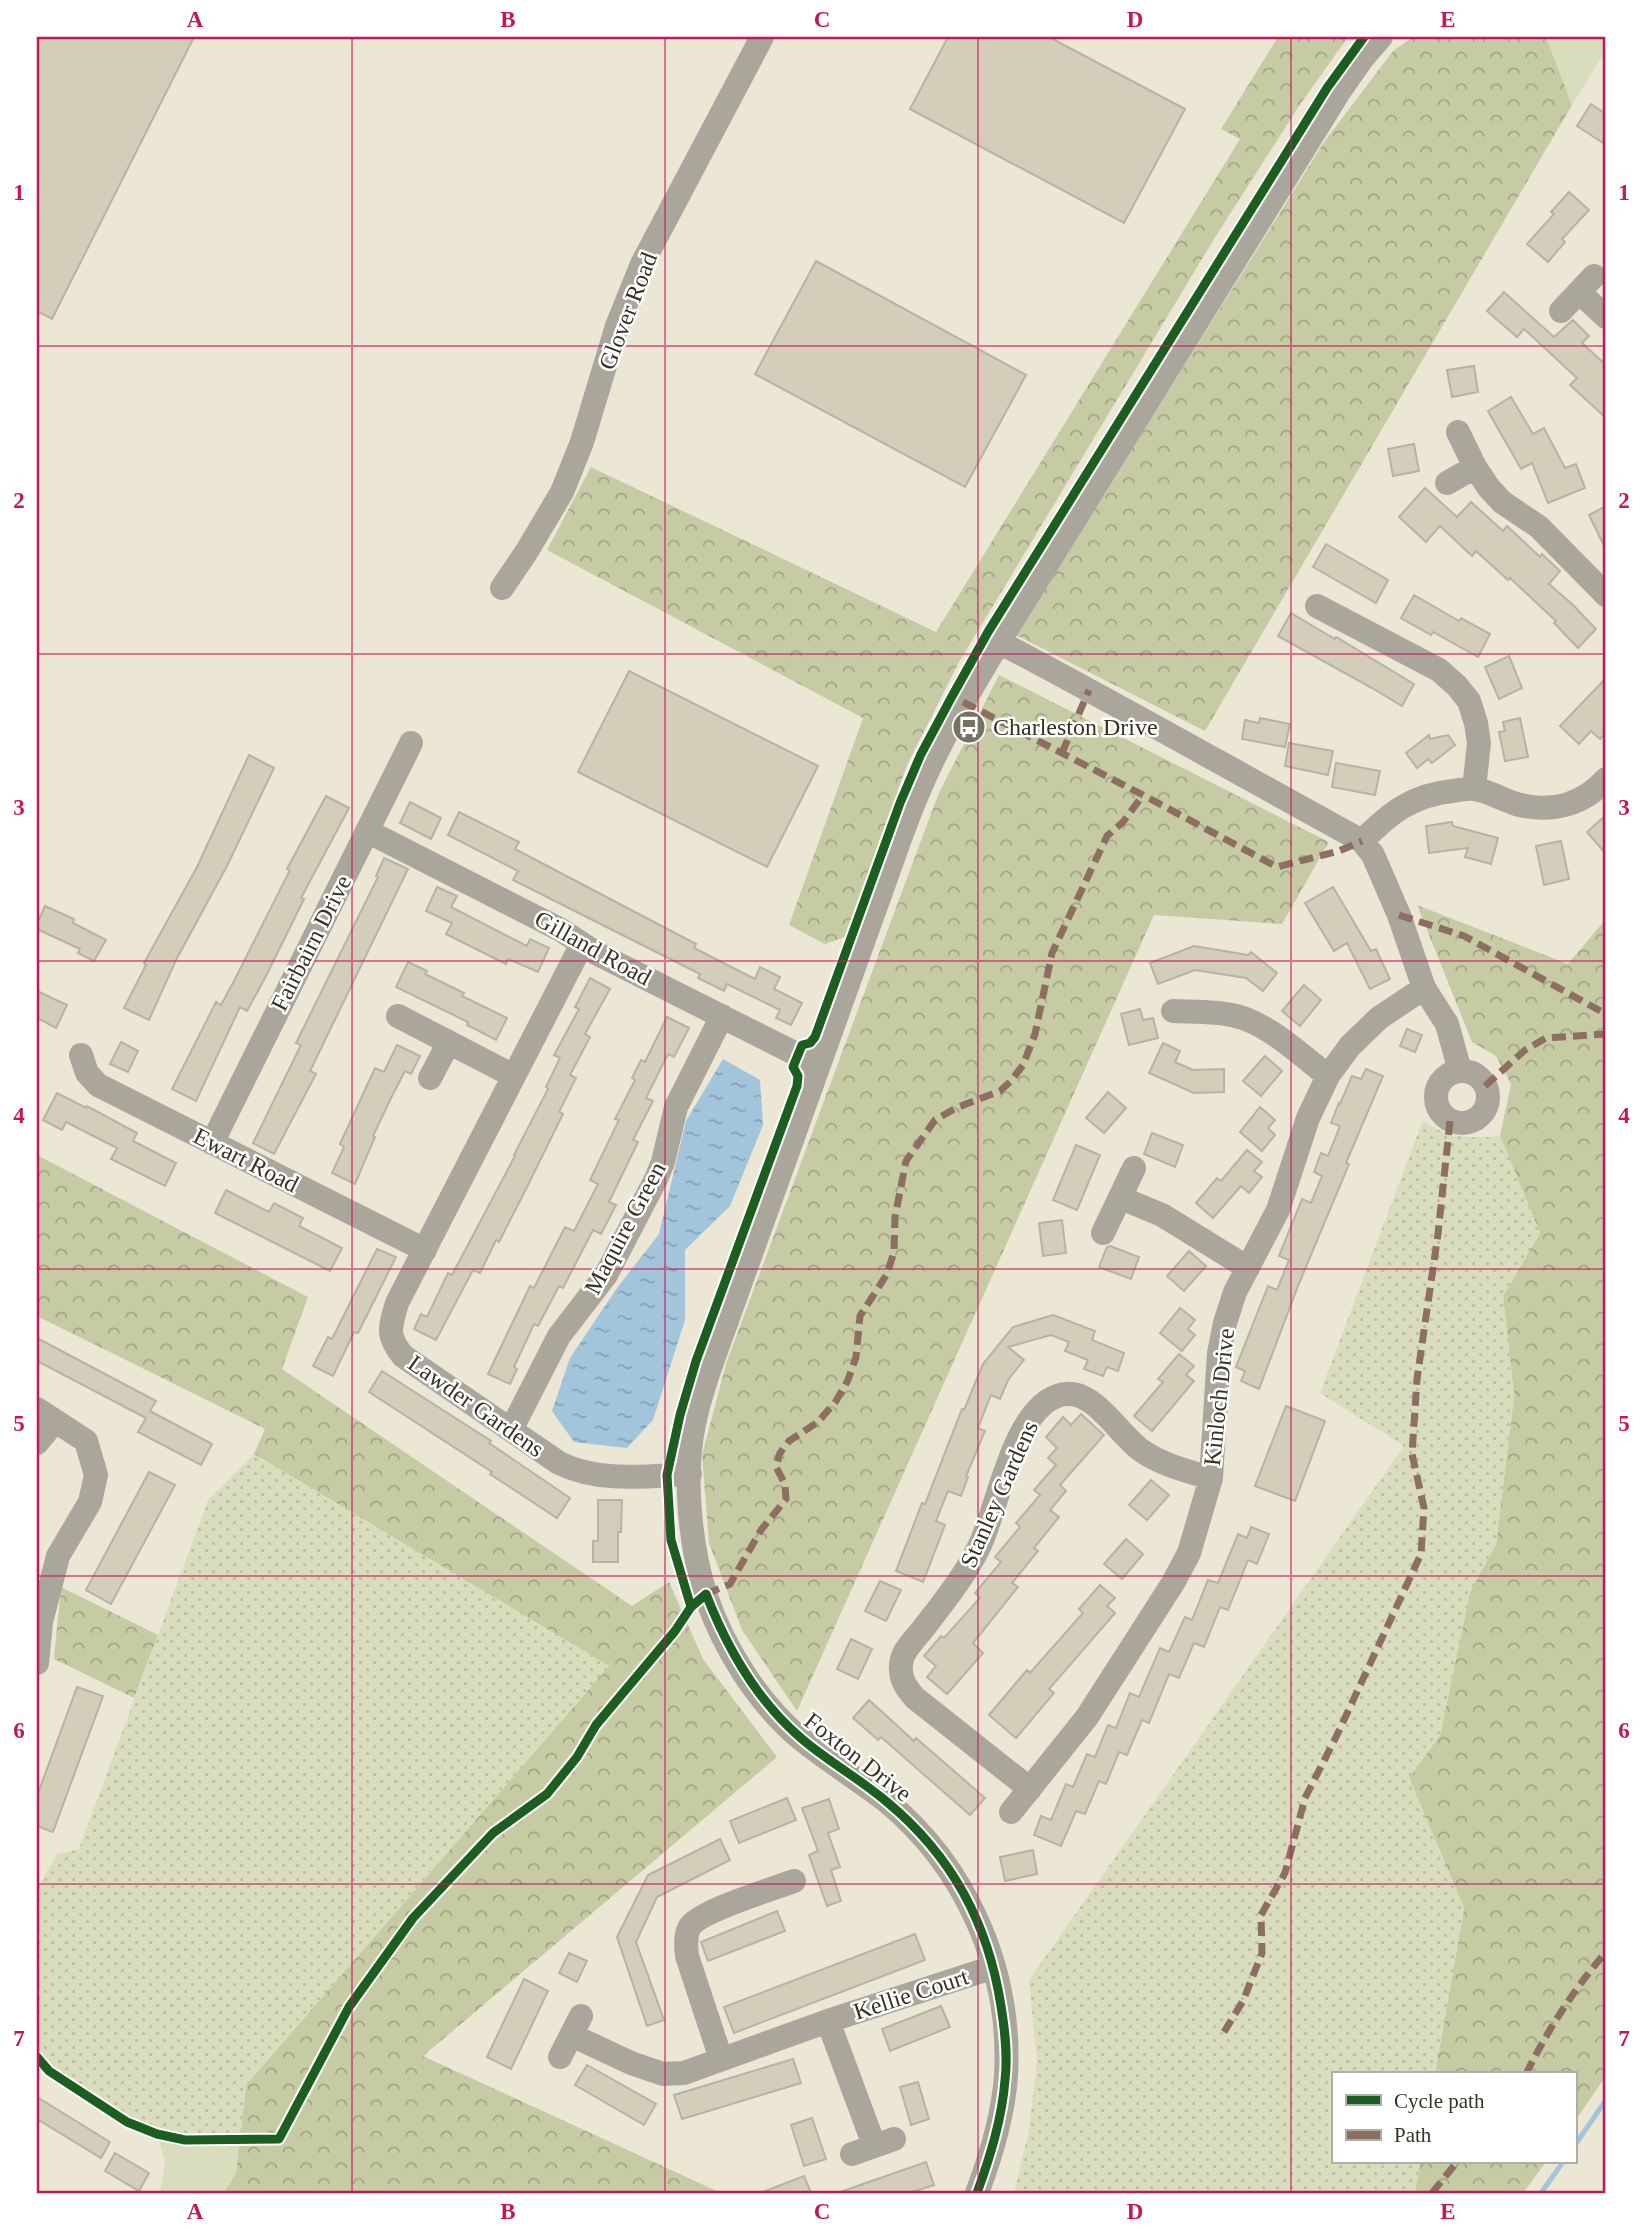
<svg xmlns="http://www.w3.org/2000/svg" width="1643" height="2230" font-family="Georgia,serif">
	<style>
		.green { fill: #d9ddbd }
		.forest { fill: url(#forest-crowns) }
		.park { fill: url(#park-dots) }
		.water { fill: url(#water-ripples) }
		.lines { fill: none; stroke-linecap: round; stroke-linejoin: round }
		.stream { stroke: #a2c5dc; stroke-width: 5 }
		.building { fill: #d3cdba; stroke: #b7b2a5; stroke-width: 2 }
		.minor { stroke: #aba69c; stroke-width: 24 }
		.quiet { stroke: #8d6e63; stroke-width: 7; stroke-dasharray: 14 7; stroke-linecap: butt }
		.cycleway-casing { stroke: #fff; stroke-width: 13 }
		.cycleway { stroke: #1b5e20; stroke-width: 9 }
		.grid { fill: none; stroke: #c2185b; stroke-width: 2; stroke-opacity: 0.55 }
		.labels { text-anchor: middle; stroke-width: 5; stroke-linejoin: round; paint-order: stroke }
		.street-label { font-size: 24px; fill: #363226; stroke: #fff }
		.poi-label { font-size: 24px; fill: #363226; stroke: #fff; text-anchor: start }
		.neatline { fill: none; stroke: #c2185b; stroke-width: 2.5 }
		.grid-label { font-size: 23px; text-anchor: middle; font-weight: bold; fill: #c2185b }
	</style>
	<defs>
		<pattern id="forest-crowns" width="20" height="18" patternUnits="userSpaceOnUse" patternTransform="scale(1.75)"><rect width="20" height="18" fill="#c7cba4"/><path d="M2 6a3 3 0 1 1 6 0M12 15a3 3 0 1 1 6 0" fill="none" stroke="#a2a585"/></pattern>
		<pattern id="park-dots" width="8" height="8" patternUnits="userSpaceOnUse" patternTransform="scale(1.75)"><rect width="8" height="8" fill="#d9ddbd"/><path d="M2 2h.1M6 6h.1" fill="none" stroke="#bbbea2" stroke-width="1.8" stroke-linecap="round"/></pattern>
		<pattern id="water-ripples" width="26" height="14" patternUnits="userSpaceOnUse" patternTransform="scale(1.75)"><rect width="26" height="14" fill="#a2c5dc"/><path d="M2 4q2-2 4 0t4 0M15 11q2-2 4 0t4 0" fill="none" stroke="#85a1b2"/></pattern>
	</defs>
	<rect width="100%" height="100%" fill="#ece6d5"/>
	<path class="green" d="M1546,37H1606V50L1572,105Z
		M157,2134L185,2140H240L236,2173L224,2193H160L165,2162Z"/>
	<path class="forest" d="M1278,37H1348L1299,106L1214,239L959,662L907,765L845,937L825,944L789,925L863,718L547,550L591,467L936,632L1240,139L1221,129Z
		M1413,37H1546L1572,105L1205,731L1016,635L1324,142L1393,51Z
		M999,675L1329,842L1282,924L1154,915L797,1711L742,1630L709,1543L702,1455L726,1364L938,795Z
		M1417,905L1568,964L1606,919V2076L1575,2121V2074H1435L1464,1908L1409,1778L1440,1735L1470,1592L1496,1544L1514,1396L1503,1296L1540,1233L1500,1136L1511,1084L1496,1056L1472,1042Z
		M37,1155L308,1297L282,1369L632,1606L669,1582L703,1659L777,1757L423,2056L721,2193H224L236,2173L246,2085L609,1666L254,1454L265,1429L37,1316Z
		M61,1587L158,1635L134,1698L54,1659Z
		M1420,2162H1546L1523,2193H1415Z"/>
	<path class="park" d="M1423,1120C1448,1140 1469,1138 1500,1136L1540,1233L1503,1296L1514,1396L1496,1544L1470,1592L1440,1735L1409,1778L1464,1908L1435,2074H1333V2162H1420L1415,2193H1014L1029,2130L1037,2062L1029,1980L1404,1446L1320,1393Z
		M254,1454L609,1666L246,2085L240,2140H185L157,2134L127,2122L49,2071L37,2057V1889L57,1854L79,1849L208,1500Z"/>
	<path class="water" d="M723,1059L760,1080L763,1125L730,1206L685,1250V1320L653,1420L627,1448L574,1442L552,1411L570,1358L617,1288L659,1234L686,1121Z"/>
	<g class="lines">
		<path class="stream" d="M1575,2145L1606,2100
			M1541,2193L1563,2162"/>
	</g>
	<path class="building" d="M37,37H194L52,319L37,311Z
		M948,37H1049L1185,109L1124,223L910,109Z
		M1591,104L1606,114V145L1577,126Z
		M1569,192L1589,210L1562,239L1565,242L1548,262L1527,244L1554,214L1551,212Z
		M816,261L1026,375L965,487L755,374Z
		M1504,292L1554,337L1573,320L1589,336L1582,343L1606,365V418L1570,385L1577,378L1524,329L1517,337L1487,311Z
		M1474,366L1478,392L1452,397L1447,370Z
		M1511,397L1533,434L1544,428L1565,468L1576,464L1585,488L1548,503L1532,463L1521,469L1488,411Z
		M1414,444L1419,471L1393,476L1388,449Z
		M1425,488L1457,517L1471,502L1503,531L1507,526L1540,557L1542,554L1560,571L1549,584L1573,605L1596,629L1578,648L1554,623L1556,621L1510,578L1508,580L1476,551L1472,556L1440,526L1426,542L1399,517Z
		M1606,506V550L1589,515Z
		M1326,544L1388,580L1376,603L1313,567Z
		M1414,595L1459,621L1461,618L1490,634L1478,657L1433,632L1431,635L1401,618Z
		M1291,613L1335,639L1336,637L1414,684L1402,706L1372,688L1278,636Z
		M1509,656L1522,688L1499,699L1485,667Z
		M629,671L818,766L767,867L578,772Z
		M1606,678V732L1600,739L1591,731L1579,744L1560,726Z
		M1260,718L1290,724L1285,747L1242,739L1245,720L1259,723Z
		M1520,718L1528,757L1505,761L1499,732L1505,731L1503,722Z
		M1429,735L1430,739L1448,735L1455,745L1432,763L1428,759L1417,768L1406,753Z
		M1289,743L1333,751L1328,775L1285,766Z
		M249,755L274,768L227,866L176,960L149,1020L124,1008L146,965L144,963L197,867Z
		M1336,763L1380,771L1375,795L1332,787Z
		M326,796L349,808L301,898L304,899L265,978L247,1011L240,1007L196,1101L172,1089L216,1002L221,1005L234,981L290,870L287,869Z
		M410,802L441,818L431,839L400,823Z
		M459,812L519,842L515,849L696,944L694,948L755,979L760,967L780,977L774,989L802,1003L791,1025L776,1018L780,1010L727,984L724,991L698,978L700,974L513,880L518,871L448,835Z
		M1606,815V854L1587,832Z
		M1452,822L1453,826L1498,838L1491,864L1465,857L1468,848L1429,853L1426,826Z
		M1561,841L1569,879L1544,885L1536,846Z
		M384,858L408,869L310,1071L316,1074L274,1154L253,1143L301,1045L296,1043L378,877L376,876Z
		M437,887L457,896L451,907L527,946L530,939L549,948L538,972L508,959L506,964L446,934L452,923L426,911Z
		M1333,887L1371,951L1376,949L1390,979L1370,989L1347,943L1334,951L1305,903Z
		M45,906L74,919L73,923L106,940L94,961L78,953L80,949L37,929V924Z
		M1194,946L1248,955L1251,952L1277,973L1263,991L1246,978L1195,970L1158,984L1150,963Z
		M408,962L427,971L425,974L464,993L462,996L507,1018L496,1040L467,1025L468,1022L396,987Z
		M590,978L610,989L585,1034L590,1037L570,1075L576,1078L559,1112L563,1114L526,1189L499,1242L496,1240L480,1273L473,1270L436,1340L414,1329L421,1314L427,1317L448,1273L452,1275L515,1156L514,1155L548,1089L546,1087L560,1058L554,1055L579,1009L575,1007Z
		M1304,985L1321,1000L1300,1026L1282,1011Z
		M37,991L67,1005L56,1028L37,1018Z
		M1140,1009L1143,1020L1153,1018L1158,1038L1129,1045L1121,1014Z
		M667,1017L689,1028L674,1057L668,1054L646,1098L653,1101L633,1140L638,1142L609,1202L616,1205L601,1234L593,1230L563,1288L559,1286L538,1326L534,1324L514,1367L517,1369L510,1384L488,1374L530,1286L534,1288L565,1227L574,1231L598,1184L590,1180L619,1120L615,1119L635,1080L632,1078L641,1060L645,1062Z
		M1407,1029L1422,1035L1415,1052L1400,1046Z
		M121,1042L138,1051L128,1072L110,1064Z
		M1163,1043L1180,1051L1175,1062L1193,1070L1224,1069V1092L1194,1093L1149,1073Z
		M397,1045L420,1056L411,1074L405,1071L391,1098L373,1136L375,1137L355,1184L332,1173L344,1147L340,1144L375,1068L384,1072Z
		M1265,1056L1282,1071L1261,1096L1243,1081Z
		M1366,1069L1383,1076L1346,1163L1349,1164L1298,1286L1259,1389L1241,1381L1245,1371L1236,1367L1268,1286L1277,1290L1289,1260L1279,1256L1302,1199L1311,1203L1322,1176L1314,1172L1321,1153L1328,1156L1340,1126L1331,1123L1339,1103L1340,1104L1352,1076L1361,1079Z
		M1108,1092L1126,1108L1104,1133L1086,1118Z
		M57,1093L86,1108L87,1106L137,1133L133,1141L176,1163L165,1186L111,1159L117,1148L66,1122L62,1130L43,1120Z
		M1260,1107L1275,1120L1268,1128L1275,1135L1262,1151L1240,1132Z
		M1152,1133L1183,1145L1175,1167L1144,1154Z
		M1076,1145L1100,1155L1077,1210L1053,1200Z
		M1247,1150L1262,1162L1254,1171L1262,1177L1249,1193L1241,1186L1213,1218L1196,1203L1217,1178L1221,1181Z
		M226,1190L269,1212L274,1203L303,1218L299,1226L342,1248L330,1271L215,1213Z
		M1062,1220L1066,1253L1043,1256L1039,1223Z
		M1110,1246L1139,1257L1131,1279L1099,1267L1107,1247Z
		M377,1249L396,1257L358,1333L354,1332L333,1376L313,1366L328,1337L332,1339Z
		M1189,1251L1206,1266L1184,1291L1167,1276Z
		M1180,1308L1195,1320L1188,1329L1195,1335L1182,1351L1160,1333Z
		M1053,1315L1095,1331L1092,1340L1124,1353L1118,1371L1107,1367L1103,1376L1084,1369L1088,1360L1065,1351L1069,1342L1051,1335L1008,1347L1024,1360L1008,1380L1000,1399L991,1395L978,1428L985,1431L966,1476L968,1477L961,1496L948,1491L936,1521L945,1525L923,1582L896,1571L922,1503L925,1504L962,1409L964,1410L983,1364L1013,1327Z
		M37,1338L156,1401L150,1411L212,1444L201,1465L138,1432L146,1418L37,1361Z
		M1179,1354L1194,1366L1186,1375L1194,1381L1152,1431L1134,1416L1163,1382L1158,1379Z
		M382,1371L491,1441L489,1443L570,1498L557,1518L490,1474L492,1472L369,1392Z
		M1286,1406L1325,1421L1295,1501L1255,1486Z
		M1081,1414L1104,1435L1060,1485L1066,1491L1050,1510L1059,1517L1034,1548L1038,1551L1012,1583L1018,1587L973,1643L983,1653L947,1694L927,1677L936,1666L924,1656L941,1636L944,1638L980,1598L975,1593L1001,1562L995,1557L1020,1527L1016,1523L1040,1495L1034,1490L1056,1465L1048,1458L1057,1448L1046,1437L1063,1417L1071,1425Z
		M149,1472L175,1485L111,1604L86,1590Z
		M1151,1480L1169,1495L1147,1520L1129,1505Z
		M598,1500H622L621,1532H618V1562H593V1541H598Z
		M1251,1527L1269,1534L1257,1564L1248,1560L1228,1610L1220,1607L1204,1647L1194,1643L1179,1678L1169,1674L1149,1723L1142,1720L1127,1755L1119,1752L1106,1784L1099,1781L1085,1814L1076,1811L1061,1846L1034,1835L1041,1816L1051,1820L1066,1784L1073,1787L1087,1754L1095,1757L1108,1725L1116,1728L1130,1693L1139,1697L1160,1648L1169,1652L1185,1617L1192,1620L1208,1580L1218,1583L1238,1534L1247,1538Z
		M1126,1539L1143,1554L1122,1579L1104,1564Z
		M880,1581L901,1590L886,1621L865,1611Z
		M1100,1585L1115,1598L1107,1606L1115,1613L1049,1689L1054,1693L1016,1738L989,1715L1027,1670L1030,1673L1083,1613L1079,1609Z
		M851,1639L872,1649L858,1679L837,1669Z
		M77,1687L103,1696L53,1832L37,1826V1796Z
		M869,1700L914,1741L916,1738L985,1798L970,1815L881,1737L878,1740L853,1718Z
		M787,1798L796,1820L739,1843L730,1821Z
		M829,1799L839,1829L828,1833L840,1867L831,1870L841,1901L827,1906L809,1855L818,1851L802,1808Z
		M720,1839L730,1860L657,1897L636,1942L664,2020L647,2026L617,1937L648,1875Z
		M1033,1850L1037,1874L1005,1881L1000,1857Z
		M777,1911L785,1931L708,1961L701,1942Z
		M915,1934L925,1960L734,2033L724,2007Z
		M569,1953L587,1961L577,1982L559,1973Z
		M524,1979L548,1991L511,2069L487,2057Z
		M941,2006L950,2027L890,2051L882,2029Z
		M793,2059L801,2083L682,2119L674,2095Z
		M587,2065L656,2104L644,2125L575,2085Z
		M918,2082L929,2119L911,2125L900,2087Z
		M37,2097L110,2142L101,2158L37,2119Z
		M812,2118L826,2159L804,2166L791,2125Z
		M115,2153L149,2173L139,2191L105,2171Z
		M926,2162L934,2185L909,2193H843V2191Z
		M804,2176L811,2193H763V2192Z"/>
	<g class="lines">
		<path class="minor" d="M1579,292L1606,317
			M1561,311L1594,276
			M1458,432L1475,467L1489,488L1502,502L1539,527L1606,595
			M1447,483L1475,467
			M502,588L527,551L562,492L582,442L617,326L642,264L762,37
			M1317,606L1439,670L1457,686L1469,701L1476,723L1479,743L1474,789
			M999,642C1121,706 1241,775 1362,841L1373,855L1399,915L1424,988L1447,1024L1460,1071
			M367,831L561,930L596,953L818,1065
			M1362,841C1390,813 1412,795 1453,791C1459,790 1468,788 1474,789C1490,791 1504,801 1520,805C1553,813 1584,804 1606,779
			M582,944L397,1303C390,1328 386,1335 403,1356L559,1463C600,1483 646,1476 690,1474
			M1173,1011C1196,1012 1221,1011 1243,1018C1274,1029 1302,1056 1328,1076
			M398,1016L514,1076
			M81,1055L87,1073L98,1085L425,1250
			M1436 1097a26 26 0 1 1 52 0a26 26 0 1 1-52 0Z
			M430,1078L449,1042
			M212,1143L411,743
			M1121,1198L1162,1215L1248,1268
			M1103,1233L1134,1168
			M37,1409L86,1441L96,1475L90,1502L58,1556L41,1622L37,1663
			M511,1430L559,1336L606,1275L656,1179L663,1162L676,1107L722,1016
			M37,1443L55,1421
			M1030,1789L915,1698C904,1686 898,1675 902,1659C905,1647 919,1635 926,1625C946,1599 966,1574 980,1545C998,1506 1013,1412 1057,1396C1092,1383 1117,1434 1142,1451C1163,1465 1186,1471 1211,1478
			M1011,1812L1087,1717L1173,1583L1189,1553L1211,1478L1219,1353L1225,1323L1235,1292L1278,1210L1308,1118L1328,1076L1350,1046L1379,1018L1424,988
			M828,2021L874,2145
			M571,2035L631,2063L663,2074L684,2073L828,2021L994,1967
			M560,2057L581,2016
			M721,2059L687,1956C686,1947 685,1937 689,1928C698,1911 773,1889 794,1881
			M852,2154L894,2139
			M977,2193C991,2156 1003,2116 1006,2076C1012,1971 967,1867 885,1800C858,1779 828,1761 801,1739C758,1703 724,1649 706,1596C690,1547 683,1475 694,1424C702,1385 718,1347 731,1309C750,1257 768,1206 787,1154C815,1075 843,996 872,917C887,877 900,835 917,795C939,742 969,692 999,642L1339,92L1362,59L1381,37"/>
		<path class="quiet" d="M963,702L1143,795L1277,867L1339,851L1362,841
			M1062,753L1089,690
			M1399,915L1464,936L1606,1014
			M1485,1086L1525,1050L1546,1038L1606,1034
			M706,1594L730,1584L761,1530L786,1499L785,1484L776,1467L780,1453L789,1441L818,1422L836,1401L848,1380L856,1357L860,1316L887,1274L894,1252L895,1217L906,1161L935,1120L956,1108L1000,1091L1011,1081L1023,1065L1035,1034L1052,953L1107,836L1123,822L1143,795
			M1224,2032L1243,2001L1262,1953L1261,1915L1285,1873L1305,1798L1337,1735L1421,1554L1424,1508L1412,1454L1417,1379L1438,1234L1450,1121
			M1526,2074C1548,2030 1573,1990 1606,1952
			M1432,2193L1457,2162"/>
		<defs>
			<path id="cycleway" d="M691,1607L671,1540L667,1475L680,1415L696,1361L797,1086L798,1076L793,1067L802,1045L810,1043L815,1037L900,803L921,754L951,698L988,632L1327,88L1364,37
				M37,2057L49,2071L127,2122L157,2134L185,2140L279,2139L349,2007L413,1918L493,1833L547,1794L577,1757L596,1725L675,1631L691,1607L706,1594C727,1648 757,1701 802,1739C829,1762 860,1779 887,1802C952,1856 988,1923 1001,2006C1005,2031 1008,2055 1005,2080C1002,2119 990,2157 977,2193"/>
		</defs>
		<use href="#cycleway" class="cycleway-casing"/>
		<use href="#cycleway" class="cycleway"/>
	</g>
	<path class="grid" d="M352,37V2193M665,37V2193M978,37V2193M1291,37V2193M37,346H1606M37,654H1606M37,961H1606M37,1269H1606M37,1576H1606M37,1884H1606"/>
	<defs>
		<symbol id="bus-disc" viewBox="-11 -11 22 22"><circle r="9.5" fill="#767163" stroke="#fff"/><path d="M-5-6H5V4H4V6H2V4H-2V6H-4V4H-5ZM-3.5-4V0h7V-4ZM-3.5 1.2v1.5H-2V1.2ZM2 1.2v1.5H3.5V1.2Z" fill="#fff"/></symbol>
	</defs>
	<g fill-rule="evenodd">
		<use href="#bus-disc" x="950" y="708" width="38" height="38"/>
	</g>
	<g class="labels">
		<g class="street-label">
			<text transform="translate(628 311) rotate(-69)" y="8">Glover Road</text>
			<text transform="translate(311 943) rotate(-63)" y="8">Fairbairn Drive</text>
			<text transform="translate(593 948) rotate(29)" y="8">Gilland Road</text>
			<text transform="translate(246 1160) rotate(27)" y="8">Ewart Road</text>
			<text transform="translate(625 1228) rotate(-62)" y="8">Maquire Green</text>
			<text transform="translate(1219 1397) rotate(-84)" y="8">Kinloch Drive</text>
			<text transform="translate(476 1406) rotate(35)" y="8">Lawder Gardens</text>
			<text transform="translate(999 1494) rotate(-66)" y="8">Stanley Gardens</text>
			<text transform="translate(858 1757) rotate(38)" y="8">Foxton Drive</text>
			<text transform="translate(911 1994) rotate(-18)" y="8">Kellie Court</text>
		</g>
		<g class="poi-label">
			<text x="993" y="735">Charleston Drive</text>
		</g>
	</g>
	<rect width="1643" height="2230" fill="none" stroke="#ffffff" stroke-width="77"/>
	<rect x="1332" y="2072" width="245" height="91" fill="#ffffff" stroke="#afada8" stroke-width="2"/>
	<rect x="1346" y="2095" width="35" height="10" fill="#1b5e20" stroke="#afada8" stroke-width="2"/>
	<text x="1394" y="2108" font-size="21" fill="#363226">Cycle path</text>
	<rect x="1346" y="2130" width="35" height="10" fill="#8d6e63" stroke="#afada8" stroke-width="2"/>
	<text x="1394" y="2142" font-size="21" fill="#363226">Path</text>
	<rect x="38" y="38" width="1566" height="2154" class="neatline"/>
	<g class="grid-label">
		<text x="195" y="27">A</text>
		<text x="508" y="27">B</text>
		<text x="822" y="27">C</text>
		<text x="1135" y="27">D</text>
		<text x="1448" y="27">E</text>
		<text x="19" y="200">1</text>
		<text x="1624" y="200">1</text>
		<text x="19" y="508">2</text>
		<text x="1624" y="508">2</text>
		<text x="19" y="815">3</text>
		<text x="1624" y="815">3</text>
		<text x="19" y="1123">4</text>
		<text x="1624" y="1123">4</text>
		<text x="19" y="1431">5</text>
		<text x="1624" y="1431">5</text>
		<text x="19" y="1738">6</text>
		<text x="1624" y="1738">6</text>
		<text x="19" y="2046">7</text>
		<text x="1624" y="2046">7</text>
		<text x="195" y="2219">A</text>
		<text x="508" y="2219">B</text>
		<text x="822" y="2219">C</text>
		<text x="1135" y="2219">D</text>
		<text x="1448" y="2219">E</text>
	</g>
</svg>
